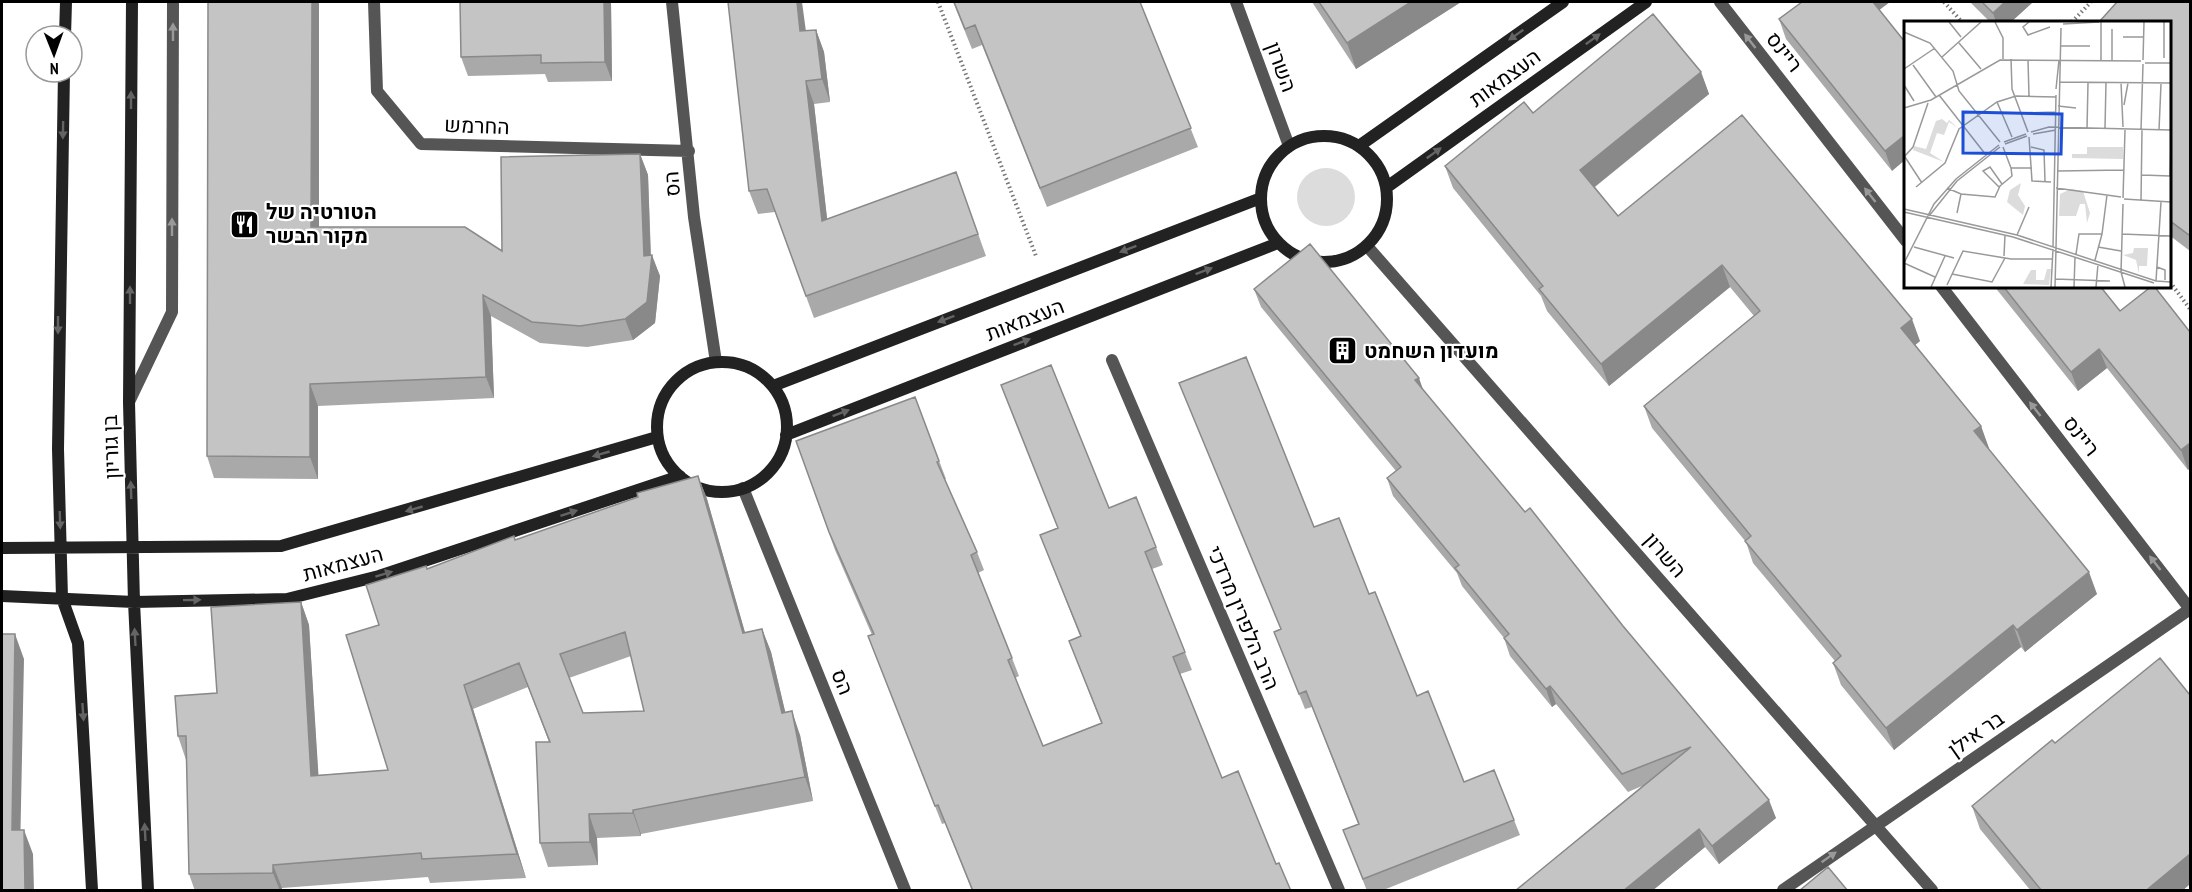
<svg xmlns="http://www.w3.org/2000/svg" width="2192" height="892" font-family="'PT Sans Narrow',Heebo,sans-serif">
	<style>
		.green { fill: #dcdcdc }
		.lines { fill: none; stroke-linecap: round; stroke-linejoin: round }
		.path { stroke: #777; stroke-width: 4; stroke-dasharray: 1.5 3; stroke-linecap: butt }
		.lane { stroke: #555; stroke-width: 12 }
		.street { stroke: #555; stroke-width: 12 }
		.secondary { stroke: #222; stroke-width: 12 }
		.wall { fill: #a9a9a9; fill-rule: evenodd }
		.shaded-wall { fill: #898989 }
		.building { fill: #c4c4c4; stroke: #898989; stroke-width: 1.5; fill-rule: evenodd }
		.oneway { fill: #999 }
		.oneway2 { fill: #646464 }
		.labels { text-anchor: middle; stroke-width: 4.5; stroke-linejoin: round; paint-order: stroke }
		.street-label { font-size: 21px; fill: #000; stroke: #fff }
		.poi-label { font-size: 21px; font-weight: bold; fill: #000; stroke: #fff; text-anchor: start }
		.inset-road { fill: none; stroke: #999; stroke-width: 1.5 }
		.view { fill: #1d4ed8; fill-opacity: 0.15; stroke: #1d4ed8; stroke-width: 3 }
		.inset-edge { fill: none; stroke: #000; stroke-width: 3 }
	</style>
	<rect width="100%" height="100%" fill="#fff"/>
	<path class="green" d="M1297 197a29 29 0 1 1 58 0a29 29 0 1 1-58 0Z"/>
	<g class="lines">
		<path class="path" d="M938,2L1036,256
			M1944,2L1962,22
			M2072,22L2091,2
			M2170,282L2190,309"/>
		<path class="lane" d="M129,402L172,312L173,2"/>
		<path class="street" d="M374,2L377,91L421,144L689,151
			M672,2L694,217L716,362
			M1236,2L1289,146
			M1720,2L1906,241
			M1367,246L1932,890
			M1941,286L2190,609
			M1112,360L1339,890
			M743,488L905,890
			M1783,890L2190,609"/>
		<path class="secondary" d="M132,2L129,402L134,602L148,890
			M65,36L66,2
			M64,72L58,449L62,598L78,643L92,890
			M1261 199a63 63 0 1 1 126 0a63 63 0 1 1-126 0Z
			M1359,146L1563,2
			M1387,187L1646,2
			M657 427a65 65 0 1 1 130 0a65 65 0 1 1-130 0Z
			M773,386L1261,198
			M786,435L1278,243
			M2,548L281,546L657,437
			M2,596L134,602L287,599L379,576L680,476"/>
	</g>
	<path class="wall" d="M611,2L612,81L548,82L545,74L468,76L461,57Z
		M953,2H1140L1198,147L1047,207L982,45L972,49Z
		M1312,2H1461L1356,69Z
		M1970,2H2033L2011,22H1990Z
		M2190,2V251L2169,235V22Z
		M1879,10L1892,171L1786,39L1779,19Z
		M816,30L824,52L830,102L814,104L827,219L956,172L986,256L814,318L775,212L758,214L749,191L806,31Z
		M1701,72L1709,94L1595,187L1618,216L1920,341L1915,345L1981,426L1988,448L2097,594L2025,652L2021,647L1894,750L1841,685L1833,663L1835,661L1753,563L1746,542L1652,428L1644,406L1754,316L1730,287L1609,386L1547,311L1541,296L1453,188L1445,166L1533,113Z
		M640,154L648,175L651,255L660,276L655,323L633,340L587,347L540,343L491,316L494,398L318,406V479L214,478L207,456L319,227L502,251Z
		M1994,286H2100L2120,311L2190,332V468L2188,470L2107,368L2078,391Z
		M1254,289L1423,390L1776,818L1719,864L1705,847L1652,891H1515L1642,786L1628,792L1556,704L1552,707L1510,656L1504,638L1462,586L1457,573L1393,496L1387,478L1396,471L1261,307Z
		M1179,383L1314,527L1369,594L1417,696L1464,782L1514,820L1520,835L1381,891H1367L1343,830L1358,824L1312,707L1305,709L1274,632L1281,629Z
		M1001,385L1109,508L1156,547L1163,565L1152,569L1192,670L1180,674L1222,778L1276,864L1291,891H972L945,823L942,824L875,654L868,636L872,635L835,550L796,441L915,397L946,479H944L977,552L984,570L978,573L1012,658L1019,676L1015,678L1043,746L1101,723L1069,641L1080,636L1040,535L1058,528Z
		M698,476L707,499L745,633L762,629L771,652L785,712L800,735L813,801L641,834V836L597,838L598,865L548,867L540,843L549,742L528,687L473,709L526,878L430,883L428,877L282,888V891H195L189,874L187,760H186L178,736L301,602L309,625L318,775L388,770L379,625L427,569L515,540ZM631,656L644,711L583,713L569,678Z
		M2190,695V884L2182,891H2031L1980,829L1972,806L2055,743Z"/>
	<path class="shaded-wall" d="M312,2H319V248L311,227Z
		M604,2H611L612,81L605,62Z
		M797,2H802L809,54L800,31Z
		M1411,2H1461L1356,69L1347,43Z
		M1870,2H1890L1874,14Z
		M2005,2H2033L2011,22H1996L1993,13Z
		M816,30L824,52L830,102L822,79Z
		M1701,72L1709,94L1588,192L1580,170Z
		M806,81L814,104L830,244L822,221Z
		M1905,135V160L1892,171L1885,151Z
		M640,154L648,175L651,266L652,255L660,276L655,323L633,340L625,319L644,256Z
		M1722,265L1730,287L1609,386L1601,364Z
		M483,295L491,316L494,398L486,377Z
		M1912,319L1920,341L1909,350L1901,328Z
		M2099,349L2107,368L2078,391L2071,372Z
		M1419,378L1425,395L1415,380Z
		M310,384L318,406V479L310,457Z
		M1981,426L1989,448L1982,453L1974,431Z
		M2190,443V468L2188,470L2181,450Z
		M698,476L707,499L752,657L743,633Z
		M2089,572L2097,594L2025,652L2017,630Z
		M301,602L309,625L320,799L311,776Z
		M2013,625L2021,647L1894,750L1886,728Z
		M762,629L771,652L791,736L782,713Z
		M15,634L24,659L20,854L12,830Z
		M464,685L473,709L526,878L517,854Z
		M1550,686L1556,704L1552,707L1546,689Z
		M792,711L800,735L813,801L805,777Z
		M1769,800L1776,818L1719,864L1712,846Z
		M633,810L641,834V836L633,813Z
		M589,814L597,838L598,865L590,842Z
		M1699,829L1705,847L1652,891H1623Z
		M24,830L33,854L34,891H25Z
		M2190,854V884L2182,891H2148V889Z
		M273,865L282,888V891H280L273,873Z"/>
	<path class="building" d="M208,2H312L311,227H465L502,251L501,157L640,154L644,256L652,255L647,302L625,319L580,326L532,322L483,295L486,377L310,384V457L207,456Z
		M460,2H604L605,62L541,63V55L461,57Z
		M728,2H797L800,31L816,30L822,79L806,81L822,221L956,172L978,234L806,296L767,189L749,191Z
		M954,2H1140L1191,128L1040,188L975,25L965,29Z
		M1319,2H1411L1347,43Z
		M1802,2H1873L1905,42V135L1885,151L1779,19Z
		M1982,2H2005L1993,13Z
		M2117,2H2190V233L2189,235L2169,220V22H2099Z
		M1653,14L1701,72L1580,170L1618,216L1742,115L1912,319L1901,328L1981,426L1974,431L2089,572L2017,630L2013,625L1886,728L1833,663L1841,656L1745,541L1751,536L1644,406L1760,311L1722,265L1601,364L1539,289L1543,286L1445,166L1524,102L1533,113Z
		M1310,244L1419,378L1415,380L1525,512L1530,508L1623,626L1769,800L1712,846L1699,829L1623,891H1515L1691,747L1622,774L1550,686L1546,689L1504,638L1509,634L1455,568L1459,565L1387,478L1401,467L1254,289Z
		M2003,286H2100L2120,311L2152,286H2154L2190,332V443L2181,450L2099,349L2071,372Z
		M1246,357L1314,527L1339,518L1369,594L1375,592L1417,696L1428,691L1464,782L1494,770L1514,820L1363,879L1343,830L1359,824L1306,691L1299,694L1274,632L1281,629L1179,383Z
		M1051,365L1109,508L1136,497L1156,547L1145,552L1185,652L1173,657L1222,778L1238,771L1276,864L1279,863L1291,891H973L938,805L935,806L868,636L874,634L829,532L796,441L915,397L939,461L937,462L977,552L971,555L1012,658L1008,660L1043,746L1102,723L1069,641L1081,636L1040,535L1058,528L1001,385Z
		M698,476L743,633L762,629L782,713L792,711L805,777L633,810V813L589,814L590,842L540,843L536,742H550L519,663L464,685L517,854L422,859L421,853L273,865V873L189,874L186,736H178L175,696L217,693L211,607L301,602L311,776L388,770L346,635L379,625L366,585L426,566L427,569L514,536L515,540L638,497L637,493ZM625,632L644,711L583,713L560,654Z
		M2,634H15L12,830H24L25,891H2Z
		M2160,658L2190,695V854L2148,889L2149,891H2042L1972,806L2052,740L2055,743Z
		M1828,867L1848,891H1799Z"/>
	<defs><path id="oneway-solid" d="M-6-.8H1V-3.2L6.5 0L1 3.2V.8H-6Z" transform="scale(1.5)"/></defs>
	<g class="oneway">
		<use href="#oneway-solid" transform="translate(173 32) rotate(-90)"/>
		<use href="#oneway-solid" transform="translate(1750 41) rotate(-128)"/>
		<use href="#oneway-solid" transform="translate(1870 195) rotate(-128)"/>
		<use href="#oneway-solid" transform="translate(172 227) rotate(-90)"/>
		<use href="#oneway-solid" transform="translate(2035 409) rotate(-128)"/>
		<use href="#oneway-solid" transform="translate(2155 563) rotate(-128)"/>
		<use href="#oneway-solid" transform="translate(1829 857) rotate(-35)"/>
	</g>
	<g class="oneway2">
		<use href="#oneway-solid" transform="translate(1516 35) rotate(145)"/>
		<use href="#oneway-solid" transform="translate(1593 39) rotate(-36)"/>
		<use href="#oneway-solid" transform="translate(131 100) rotate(-90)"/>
		<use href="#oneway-solid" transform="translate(63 130) rotate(91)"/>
		<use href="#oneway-solid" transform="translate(1434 153) rotate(-36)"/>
		<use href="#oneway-solid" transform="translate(1128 249) rotate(159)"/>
		<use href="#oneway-solid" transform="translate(1204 271) rotate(-21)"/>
		<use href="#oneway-solid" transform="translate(130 295) rotate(-90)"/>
		<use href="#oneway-solid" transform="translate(946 319) rotate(159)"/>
		<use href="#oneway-solid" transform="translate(58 325) rotate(90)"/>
		<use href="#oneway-solid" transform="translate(1022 342) rotate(-21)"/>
		<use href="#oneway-solid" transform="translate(841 413) rotate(-21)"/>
		<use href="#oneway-solid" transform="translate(601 454) rotate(164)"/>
		<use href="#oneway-solid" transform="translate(131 490) rotate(-92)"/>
		<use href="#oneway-solid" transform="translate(414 509) rotate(164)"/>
		<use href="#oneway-solid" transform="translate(569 513) rotate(-18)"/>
		<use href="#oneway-solid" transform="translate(60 520) rotate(88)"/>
		<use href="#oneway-solid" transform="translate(384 574) rotate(-17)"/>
		<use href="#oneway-solid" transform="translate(192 600) rotate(-1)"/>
		<use href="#oneway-solid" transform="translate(135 637) rotate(-93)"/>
		<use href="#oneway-solid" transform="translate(83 712) rotate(86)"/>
		<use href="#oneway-solid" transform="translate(145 832) rotate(-93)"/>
	</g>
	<defs>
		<symbol id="restaurant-square" viewBox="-11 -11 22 22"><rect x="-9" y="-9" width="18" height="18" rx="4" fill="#000" stroke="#fff"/><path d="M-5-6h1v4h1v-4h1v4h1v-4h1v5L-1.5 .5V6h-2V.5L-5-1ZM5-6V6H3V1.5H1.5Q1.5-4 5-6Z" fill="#fff"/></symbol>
		<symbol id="building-square" viewBox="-11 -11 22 22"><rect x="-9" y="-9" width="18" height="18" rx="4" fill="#000" stroke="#fff"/><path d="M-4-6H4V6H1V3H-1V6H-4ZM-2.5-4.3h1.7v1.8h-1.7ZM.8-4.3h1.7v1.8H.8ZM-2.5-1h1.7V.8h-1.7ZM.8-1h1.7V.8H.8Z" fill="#fff"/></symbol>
	</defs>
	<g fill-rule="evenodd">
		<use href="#restaurant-square" x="228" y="208" width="33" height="33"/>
		<use href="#building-square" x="1326" y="334" width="33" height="33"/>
	</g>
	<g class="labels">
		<g class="street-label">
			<text transform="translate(1784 52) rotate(52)" y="7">ריינס</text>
			<text transform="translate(1281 67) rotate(70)" y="7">השרון</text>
			<text transform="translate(1505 78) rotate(-36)" y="7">העצמאות</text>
			<text transform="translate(477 126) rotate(2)" y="7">החרמש</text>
			<text transform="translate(672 184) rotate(-94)" y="7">הס</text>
			<text transform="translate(1025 320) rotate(-21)" y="7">העצמאות</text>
			<text transform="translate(2081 436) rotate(52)" y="7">ריינס</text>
			<text transform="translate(111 447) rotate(-92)" y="7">בן גוריון</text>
			<text transform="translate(1665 555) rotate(49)" y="7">השרון</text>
			<text transform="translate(343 564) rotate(-15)" y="7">העצמאות</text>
			<text transform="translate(1243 618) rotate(67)" y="7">הרב הלפרין מרדכי</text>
			<text transform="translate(842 682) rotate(68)" y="7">הס</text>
			<text transform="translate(1976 734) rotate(-35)" y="7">בר אילן</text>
		</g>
		<g class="poi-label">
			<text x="266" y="219">הטורטיה של<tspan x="266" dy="24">מקור הבשר</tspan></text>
			<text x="1364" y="358">מועדון השחמט</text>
		</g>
	</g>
	<g transform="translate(1904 21)">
		<rect width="267" height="267" fill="#fff"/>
		<path d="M38,98L43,102L45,99L54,107L45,101L40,114L33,112L26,132L40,141L9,129L10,125L22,128L32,100ZM183,126H219V138L168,137V133H183ZM117,162L114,174L121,185L119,194L103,181L106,169ZM167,168L179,170L186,192L183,202L181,183H176L172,195H155L156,173ZM230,227H244L243,245H235V253L232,239L219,234L229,232ZM143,248H147L145,264L119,263L127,249H132V259H140Z" fill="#dcdcdc"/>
		<path class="inset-road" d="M45,1L57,16M91,1L99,17V38M125,1L119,6L124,14L146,6M197,1V40M159,3L195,1M0,11L26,22L49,50L55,70L96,121M219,16H239M55,22L77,48M157,25H186M38,36L77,1M260,37V1M107,38L108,68L124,111M124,39L125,75M239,39L240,1M208,40V8M241,42H267M9,44L32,76M0,48L31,27M156,61L267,62M217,61L219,106M0,64L10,80M152,68L155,39M35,74L82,134M93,81L108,116M220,84L224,62M154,85L172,87M0,87L27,79L96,39L237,40M117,92L151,91M201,107L202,61M183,108L184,62M237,109L239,43M255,109L257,63M127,111L145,106L267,109M129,113L152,109M125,116L128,160L147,161M100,121L122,113M101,123L123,115M99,126L107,147M127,126L140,129L141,160M0,136L9,126L24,82M1,136L18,162M154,150L220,149M238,154L266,155M266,155L267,124M12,166L41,142L55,108L93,81L112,75L152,76M95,166L79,150L86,146L98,163M43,167L57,173L91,176L96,165L108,155L107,147H128M152,167L217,176M219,177L221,109M220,178L267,181M237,180L238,109M219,183L217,251L221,266M0,188L113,214L252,260L267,261M0,191L109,216L250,262M53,192L57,173M25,195L53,160L96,126M218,213L267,215M113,214L125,186M10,226L50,237M149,226L152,74M194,226L217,230M152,227L157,7M172,233L175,213H198M100,235L101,214M191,239L198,213L203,174M0,242L30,183L52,158L95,124M0,242L31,256M253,246L261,249V259M48,253L88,261L101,237M151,258L206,260M252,260L257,181M43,264L59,230L107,238H148M27,266L41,235M147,266L149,228M151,266L152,227M170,266L171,236M192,266L194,243"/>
		<path class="view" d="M59,91L158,93L157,133L59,132Z"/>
		<rect width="267" height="267" class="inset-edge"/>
	</g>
	<rect width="2192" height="892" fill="none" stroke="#000000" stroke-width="6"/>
	<g transform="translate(54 54) rotate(179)"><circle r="28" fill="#ffffff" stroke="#999999" stroke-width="1.5"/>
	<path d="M0-4.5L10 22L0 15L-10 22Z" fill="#000000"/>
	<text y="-9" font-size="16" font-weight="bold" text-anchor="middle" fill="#000000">N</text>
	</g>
</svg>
